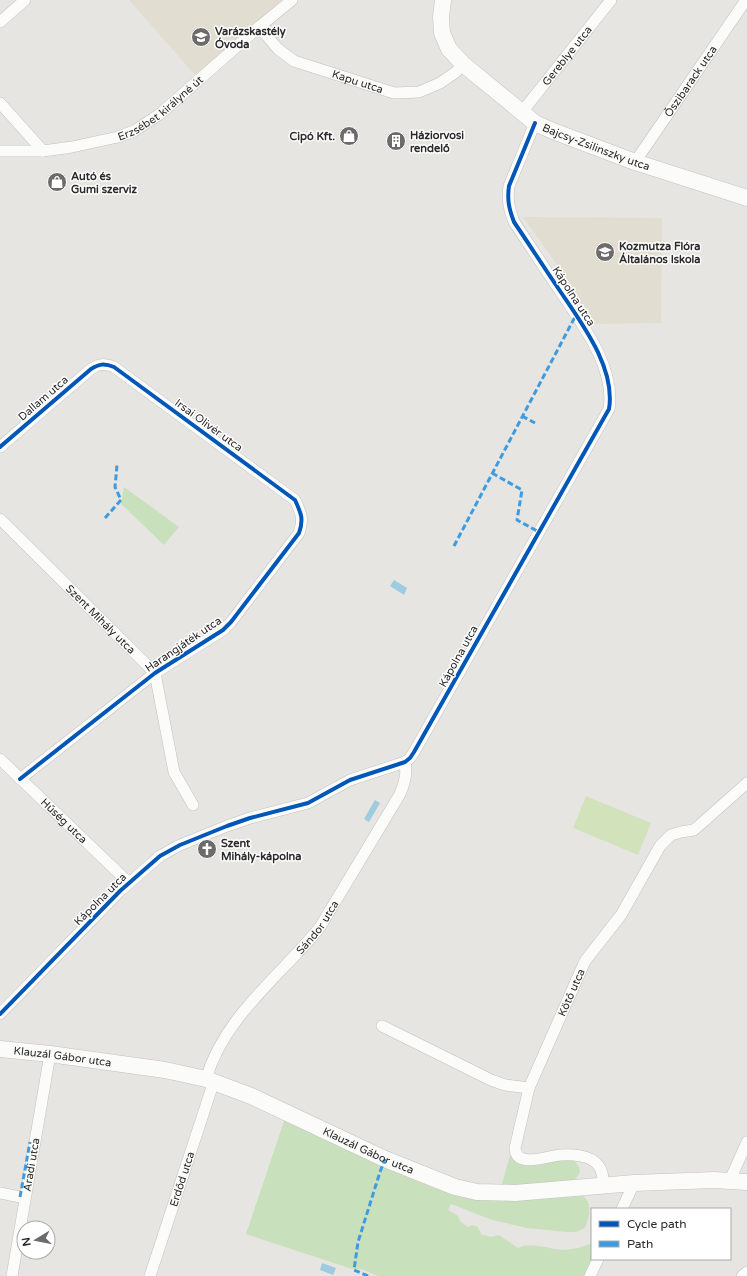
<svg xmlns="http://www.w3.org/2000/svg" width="747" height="1276" font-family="'Varela Round',sans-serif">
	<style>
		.education { fill: #e1ddd0 }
		.green { fill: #c9e0bd }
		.pitch { fill: #d2e3bc }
		.water { fill: #9dcce0 }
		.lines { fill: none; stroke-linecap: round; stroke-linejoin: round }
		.street-casing { stroke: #c2c1c0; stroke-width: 12 }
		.secondary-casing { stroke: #c2c1c0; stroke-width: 17 }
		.street { stroke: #fbfbfa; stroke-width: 11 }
		.secondary { stroke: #fbfbfa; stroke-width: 16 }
		.quiet { stroke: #3d9ce1; stroke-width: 3; stroke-dasharray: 6 3; stroke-linecap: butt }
		.cycleway-casing { stroke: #fff; stroke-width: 6 }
		.cycleway { stroke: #0057b8; stroke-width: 4 }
		.labels { text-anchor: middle; stroke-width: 3; stroke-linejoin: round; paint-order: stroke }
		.poi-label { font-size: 11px; font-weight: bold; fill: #2a2a2a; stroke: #fff; text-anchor: start }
		.street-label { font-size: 11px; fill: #2a2a2a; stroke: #fff }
	</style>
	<rect width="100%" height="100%" fill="#e7e5e1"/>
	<path class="education" d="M129,0H282L195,75Z
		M523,217L662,218L661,323L591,324L572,286Z"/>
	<path class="green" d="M124,487L179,527L164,545L121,504Z
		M285,1118L391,1170L436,1189L457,1194L498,1201L583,1196C593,1203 589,1218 585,1228L576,1232H566L527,1228L492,1220L451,1204L448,1210L457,1215L461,1222L468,1227L472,1225L478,1227L481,1234L491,1237L499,1235L518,1248C531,1241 550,1250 564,1250C574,1249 583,1247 592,1243V1259L585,1276H378L361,1269H352L246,1234Z
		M510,1156L515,1160L522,1163L571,1158C584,1168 582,1177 568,1183L501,1187Z"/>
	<path class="pitch" d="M586,796L651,823L638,855L573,828Z"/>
	<path class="water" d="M394,580L407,588L404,595L390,586Z
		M375,800L380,803L369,822L364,819Z
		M322,1263L336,1268L333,1275L320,1270Z"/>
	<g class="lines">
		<defs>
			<g id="street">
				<path d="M0,22L25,0"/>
				<path id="s1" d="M259,27L278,49L294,61L394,93L419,92L440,83L456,72L463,64"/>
				<path d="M0,103L43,151"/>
				<path id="s2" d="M522,112L611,0"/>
				<path id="s3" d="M0,151H43L72,147L118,137L134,131L160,114L259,27L292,0"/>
				<path id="s4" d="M635,162L746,0"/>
				<path d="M0,447L91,369C99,364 104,363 114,367L295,500C301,513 304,519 299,533L231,622L223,630L155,673L20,779"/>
				<path id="s5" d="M0,519L155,673L174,772L193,805"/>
				<path id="s6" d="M0,759L129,883"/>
				<path d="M0,1014L120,891L160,856L180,845L227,826L250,818L308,803L350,780L405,762L410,758L414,752L609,409C616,367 580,321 558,288C543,266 529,244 514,222C509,209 507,200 509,186L535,123"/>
				<path d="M382,1026L491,1080L505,1085L529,1088"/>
				<path id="s7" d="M206,1079C224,1016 281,976 320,927L400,794C405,782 407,774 405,762"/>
				<path d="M730,1180L747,1142"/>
				<path id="s8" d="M604,1186C603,1178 603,1171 598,1165C590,1155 572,1154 560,1155C548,1156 516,1169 515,1148L529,1088L585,961L621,915L660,846L671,835L681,832L694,830L747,783"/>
				<path d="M0,1193L25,1198"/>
				<path d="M622,1209L634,1183"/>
				<path id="s9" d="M12,1276L50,1054"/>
				<path id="s10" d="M150,1276L214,1081"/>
				<path d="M590,1276L598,1259"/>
				<path d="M742,1276L747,1272"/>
			</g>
			<g id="secondary">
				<path id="s11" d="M443,0L441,17L442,33L449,49L463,64L535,123L553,131L635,162L747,198"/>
				<path id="s12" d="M0,1049L50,1054L165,1070L206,1079L251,1096L385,1159L455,1187L477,1192L515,1193L634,1183L714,1180L747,1182"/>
			</g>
		</defs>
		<use href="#street" class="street-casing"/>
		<use href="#secondary" class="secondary-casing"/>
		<use href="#street" class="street"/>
		<use href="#secondary" class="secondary"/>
		<path class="quiet" d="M522,416L535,423
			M492,473L522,490L517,520L539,532
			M105,518L121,500L115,487L117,465
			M454,546L576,315
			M20,1197L30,1142
			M368,1276L354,1270L358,1242L380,1172L385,1159"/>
		<defs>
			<path id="cycleway" d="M0,447L91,369C99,364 104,363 114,367L295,500C301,513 304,519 299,533L231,622L223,630L155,673L20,779
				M0,1014L120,891L160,856L180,845L227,826L250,818L308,803L350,780L405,762L410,758L414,752L609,409C616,367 580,321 558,288C543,266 529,244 514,222C509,209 507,200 509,186L535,123"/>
		</defs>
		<use href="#cycleway" class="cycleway-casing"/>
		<use href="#cycleway" class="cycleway"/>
	</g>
	<defs>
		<symbol id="school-disc" viewBox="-11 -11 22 22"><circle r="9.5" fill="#6c6b6a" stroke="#fff"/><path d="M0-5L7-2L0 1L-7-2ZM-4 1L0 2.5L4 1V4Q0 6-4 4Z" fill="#fff"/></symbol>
		<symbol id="shop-disc" viewBox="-11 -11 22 22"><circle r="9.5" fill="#6c6b6a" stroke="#fff"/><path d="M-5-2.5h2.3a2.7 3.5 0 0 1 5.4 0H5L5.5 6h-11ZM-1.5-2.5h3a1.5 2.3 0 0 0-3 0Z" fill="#fff"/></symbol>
		<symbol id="building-disc" viewBox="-11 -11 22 22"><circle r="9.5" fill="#6c6b6a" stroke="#fff"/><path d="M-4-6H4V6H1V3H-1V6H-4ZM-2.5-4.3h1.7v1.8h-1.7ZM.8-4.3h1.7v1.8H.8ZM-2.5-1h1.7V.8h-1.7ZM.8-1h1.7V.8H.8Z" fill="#fff"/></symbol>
		<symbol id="church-disc" viewBox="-11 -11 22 22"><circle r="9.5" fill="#6c6b6a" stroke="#fff"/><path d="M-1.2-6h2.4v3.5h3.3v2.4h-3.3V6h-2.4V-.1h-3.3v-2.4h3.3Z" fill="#fff"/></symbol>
	</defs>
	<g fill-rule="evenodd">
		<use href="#school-disc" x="190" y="26" width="22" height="22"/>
		<use href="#shop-disc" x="338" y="125" width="22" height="22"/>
		<use href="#building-disc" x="385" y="130" width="22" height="22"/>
		<use href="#shop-disc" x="46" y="171" width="22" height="22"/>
		<use href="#school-disc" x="594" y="241" width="22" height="22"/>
		<use href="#church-disc" x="196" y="838" width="22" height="22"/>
	</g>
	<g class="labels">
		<g class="poi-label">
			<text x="215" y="35">Varázskastély<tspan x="215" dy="13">Óvoda</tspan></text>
			<text x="410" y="139">Háziorvosi<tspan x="410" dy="13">rendelő</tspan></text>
			<text x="335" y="140" text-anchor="end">Cipó Kft.</text>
			<text x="71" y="180">Autó és<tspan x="71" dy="13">Gumi szerviz</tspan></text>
			<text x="619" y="250">Kozmutza Flóra<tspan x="619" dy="13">Általános Iskola</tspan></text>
			<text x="221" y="847">Szent<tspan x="221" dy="13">Mihály-kápolna</tspan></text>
		</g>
		<g class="street-label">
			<text dy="4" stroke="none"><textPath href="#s2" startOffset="72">Gereblye utca</textPath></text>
			<text dy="4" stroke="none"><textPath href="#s1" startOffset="116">Kapu utca</textPath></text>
			<text dy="4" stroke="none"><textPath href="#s4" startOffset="98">Őszibarack utca</textPath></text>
			<text dy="4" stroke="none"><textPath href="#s3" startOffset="171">Erzsébet királyné út</textPath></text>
			<text dy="4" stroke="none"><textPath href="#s11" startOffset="230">Bajcsy-Zsilinszky utca</textPath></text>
			<text transform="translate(574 296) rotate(57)" y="4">Kápolna utca</text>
			<text transform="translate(43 398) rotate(-41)" y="4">Dallam utca</text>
			<text transform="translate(209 425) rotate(36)" y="4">Irsai Olivér utca</text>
			<text dy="4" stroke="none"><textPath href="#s5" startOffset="142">Szent Mihály utca</textPath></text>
			<text transform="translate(183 644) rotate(-34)" y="4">Harangjáték utca</text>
			<text transform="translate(458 656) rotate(-61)" y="4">Kápolna utca</text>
			<text dy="4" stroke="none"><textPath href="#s6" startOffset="89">Hűség utca</textPath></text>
			<text transform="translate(100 899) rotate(-45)" y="4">Kápolna utca</text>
			<text dy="4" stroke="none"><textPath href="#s7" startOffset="190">Sándor utca</textPath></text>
			<text dy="4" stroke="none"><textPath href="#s8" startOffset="281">Kötő utca</textPath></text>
			<text dy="4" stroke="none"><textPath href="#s12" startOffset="63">Klauzál Gábor utca</textPath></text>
			<text dy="4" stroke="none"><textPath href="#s12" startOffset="386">Klauzál Gábor utca</textPath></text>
			<text dy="4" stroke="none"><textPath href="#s9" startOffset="113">Aradi utca</textPath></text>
			<text dy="4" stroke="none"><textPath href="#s10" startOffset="102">Erdőd utca</textPath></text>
		</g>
	</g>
	<rect x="591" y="1208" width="140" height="52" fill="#ffffff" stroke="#aaaaaa"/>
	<rect x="599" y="1221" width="20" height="6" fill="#0057b8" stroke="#aaaaaa"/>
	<text x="627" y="1228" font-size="12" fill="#2a2a2a">Cycle path</text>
	<rect x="599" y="1241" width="20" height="6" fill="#3d9ce1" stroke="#aaaaaa"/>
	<text x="627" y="1248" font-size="12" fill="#2a2a2a">Path</text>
	<g transform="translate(36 1240) rotate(260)"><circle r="19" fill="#ffffff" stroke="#aaaaaa"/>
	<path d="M0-3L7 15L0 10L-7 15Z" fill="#6c6b6a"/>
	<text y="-6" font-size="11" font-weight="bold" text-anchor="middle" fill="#2a2a2a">N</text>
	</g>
</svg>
